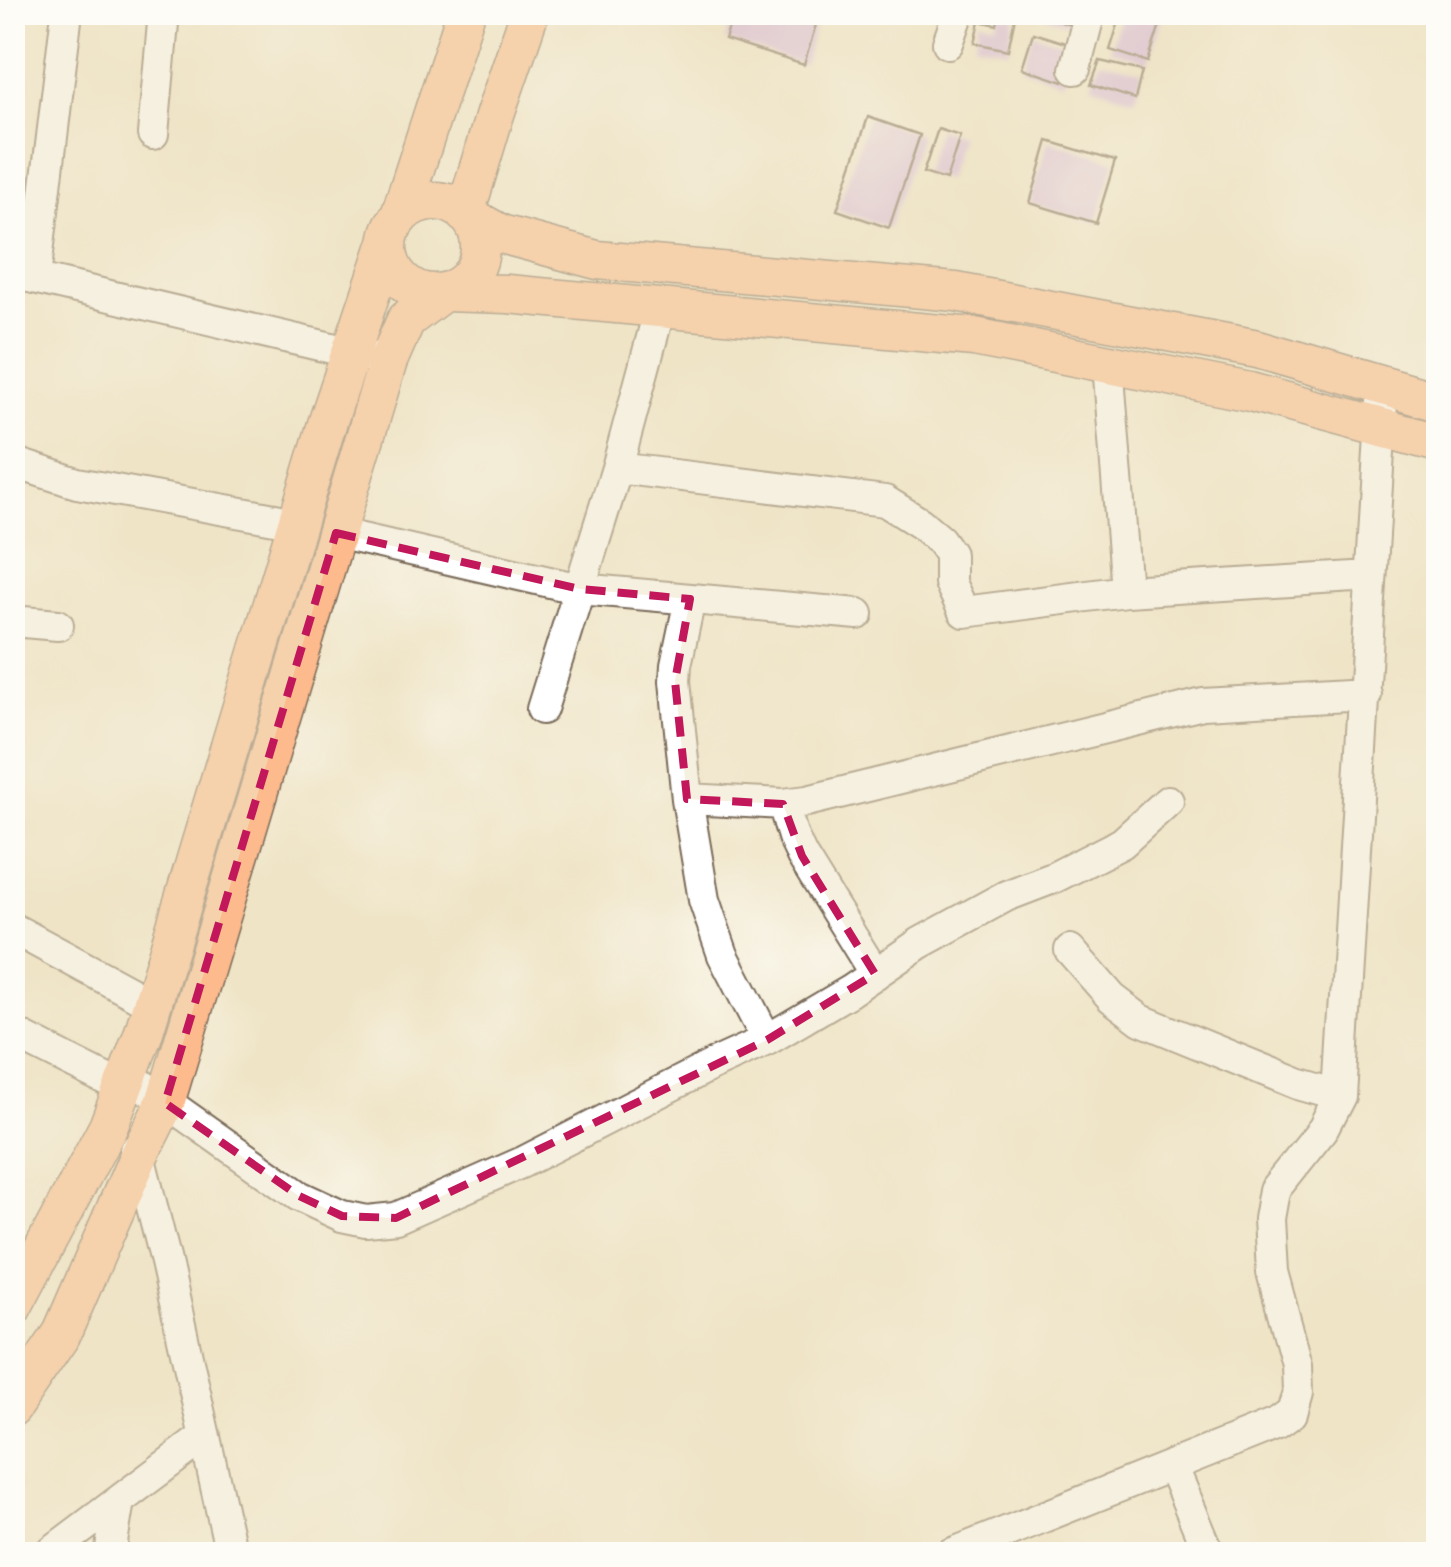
<svg xmlns="http://www.w3.org/2000/svg" width="1451" height="1567" font-family="'Gentium Book Plus',serif">
	<style>
		.building { fill: #d1afdf }
		.lines { fill: none; stroke-linecap: round; stroke-linejoin: round }
		.minor-casing { stroke: #7a6b59; stroke-width: 34 }
		.major-casing { stroke: #7a6b59; stroke-width: 41 }
		.minor { stroke: #fff; stroke-width: 30 }
		.major { stroke: #fcba8d; stroke-width: 38 }
		.marked { fill: none; stroke: #c2185b; stroke-width: 8; stroke-dasharray: 20 12; stroke-linejoin: round }
	</style>
	<rect width="100%" height="100%" fill="#fdfcf7"/>
	<filter id="ink" filterUnits="userSpaceOnUse"><feTurbulence type="fractalNoise" baseFrequency=".01" numOctaves="2"/><feDisplacementMap in="SourceGraphic" scale="20" xChannelSelector="R" yChannelSelector="G"/><feConvolveMatrix kernelMatrix="1 2 1 2 8 2 1 2 1" color-interpolation-filters="sRGB"/></filter>
	<filter id="wash" filterUnits="userSpaceOnUse"><feTurbulence type="fractalNoise" baseFrequency=".0048" numOctaves="4" result="noise"/><feDisplacementMap in="SourceGraphic" scale="40" xChannelSelector="R" yChannelSelector="G"/><feGaussianBlur stdDeviation="2.25" result="paint"/><feColorMatrix in="noise" values="0 0 0 0 0 0 0 0 0 0 0 0 0 0 0 0 0 1.4 0 .05"/><feComposite in="paint" operator="in"/></filter>
	<g filter="url(#wash)">
		<rect width="100%" height="100%" fill="#efe4c6"/>
		<g id="blocks">
			<path class="building" d="M734,12H790L817,21L804,65L725,40Z
				M1033,12H1080L1075,27Z
				M1122,12H1164L1148,62L1110,50Z
				M999,14L1015,17L1008,50L975,43L980,21L997,25Z
				M1033,33L1075,46L1063,82L1022,68Z
				M1100,61L1142,71L1135,99L1091,85Z
				M868,117L920,135L889,228L837,210Z
				M938,129L960,136L946,180L923,173Z
				M1048,141L1115,161L1096,223L1030,203Z"/>
		</g>
	</g>
	<g filter="url(#ink)">
		<use href="#blocks" fill-opacity="0" stroke="#7a6b59" stroke-width="2.5"/>
		<g class="lines">
			<defs>
				<path id="minor" d="M948,43L959,12
					M1075,69L1090,12
					M153,134L164,12
					M12,273L370,357
					M35,278L67,12
					M1108,364L1126,591
					M12,462L77,483L297,523
					M617,468L885,501L920,523L940,540L950,554V583L964,612L1126,591L1371,576
					M336,533L580,589L858,614
					M690,599L676,665L675,681L687,799L704,900L723,955L767,1040
					M12,621L58,625
					M542,709L617,468L660,308
					M687,799L783,804L807,801L1203,704L1366,695
					M783,804L793,837L802,856L875,974
					M12,928L152,1004
					M1070,950L1112,998L1141,1020L1298,1084L1340,1096
					M12,1032L123,1088
					M128,1075L299,1196L342,1216L366,1221L396,1218L523,1162L712,1065L767,1040L850,991L920,943L1006,896L1053,878L1122,843L1168,801
					M135,1150L139,1155L166,1262L231,1554
					M1172,1465L1209,1554
					M48,1554L205,1436
					M110,1554L119,1501
					M951,1554L1278,1423L1292,1413L1298,1392L1297,1364L1272,1272L1269,1219L1274,1190L1323,1129L1340,1096L1383,386"/>
				<path id="major" d="M530,12L495,114L465,214L501,234L597,260L956,292L1258,349L1438,402
					M388 247a46 46 0 1 1 92 0a46 46 0 1 1-92 0Z
					M400,215L466,12
					M12,1308L108,1127L143,1035L327,424L388,242
					M12,1407L61,1335L139,1155L165,1103L388,361L406,320L443,292L507,294L974,337L1250,392L1438,443"/>
			</defs>
			<use href="#minor" class="minor-casing"/>
			<use href="#major" class="major-casing"/>
			<use href="#minor" class="minor"/>
			<use href="#major" class="major"/>
		</g>
	</g>
	<path d="M0 0H1451V1567H0ZM336,533L580,589L690,599L675,681L687,799L783,804L802,856L875,974L767,1040L396,1218L342,1216L299,1196L165,1103Z" fill="#efe4c6" fill-opacity=".55" fill-rule="evenodd"/>
	<path class="marked" d="M336,533L580,589L690,599L675,681L687,799L783,804L802,856L875,974L767,1040L396,1218L342,1216L299,1196L165,1103Z"/>
	<rect width="1451" height="1567" fill="none" stroke="#fdfcf7" stroke-width="50"/>
</svg>
